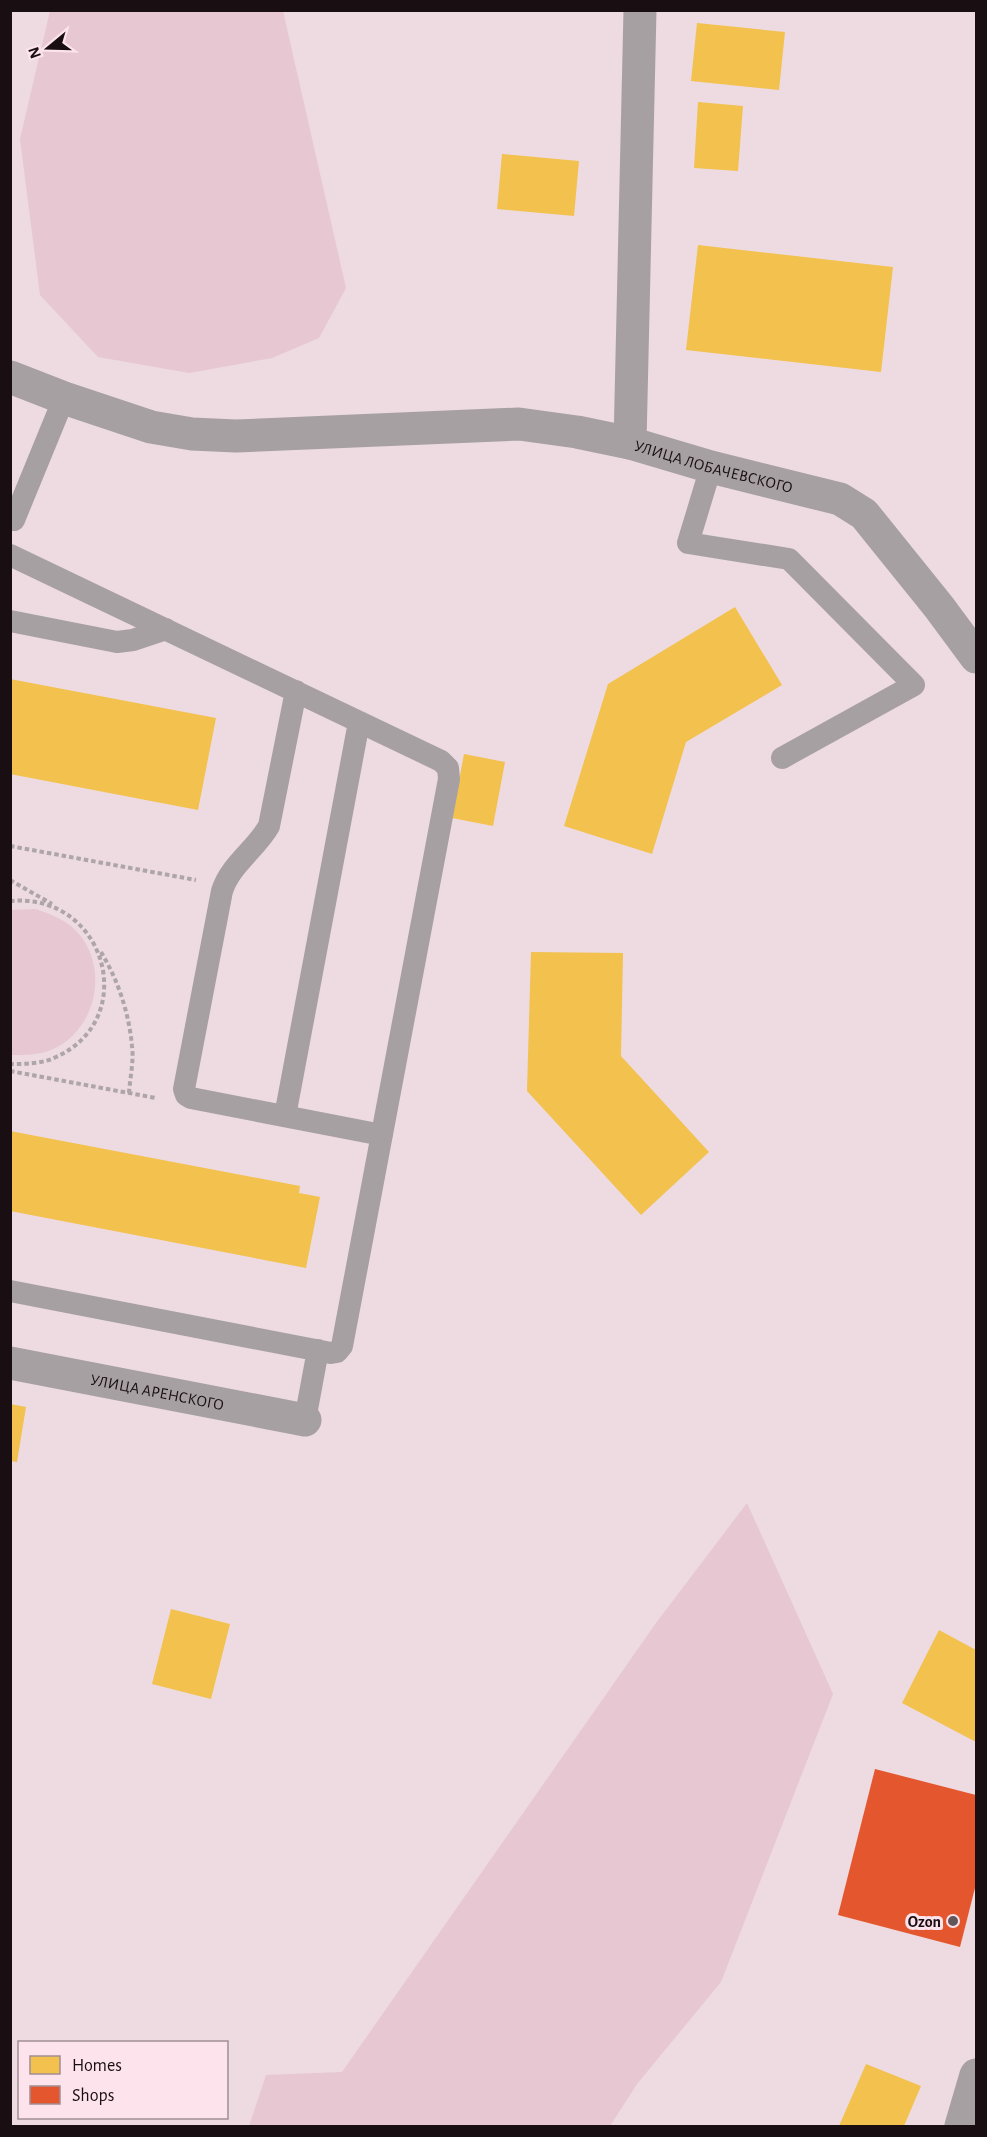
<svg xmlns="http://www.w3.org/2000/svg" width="987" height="2137" font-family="'Alegreya Sans',sans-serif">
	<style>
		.green { fill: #e6c7d2 }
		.homes { fill: #f2c14e }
		.shops { fill: #e4572e }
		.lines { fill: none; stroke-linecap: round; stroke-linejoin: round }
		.path { stroke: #aea5a9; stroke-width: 4; stroke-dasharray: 4.5 3; stroke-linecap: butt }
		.service { stroke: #a7a0a3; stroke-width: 22 }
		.minor { stroke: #a7a0a3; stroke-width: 33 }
		.poi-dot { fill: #63565b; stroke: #fde3ec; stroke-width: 2 }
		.labels { text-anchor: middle; stroke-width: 6; stroke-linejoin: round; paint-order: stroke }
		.street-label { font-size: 16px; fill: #190f13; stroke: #fde3ec }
		.poi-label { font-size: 16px; font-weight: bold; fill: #190f13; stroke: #fde3ec; text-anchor: end }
	</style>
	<rect width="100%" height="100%" fill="#eddbe1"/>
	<path class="green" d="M50,11H283L346,288L319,338L272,358L189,373L98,357L40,295L20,139Z
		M35,909C48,913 61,918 72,927C111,961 99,1030 51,1050C38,1055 25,1055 11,1055V910Z
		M747,1503L833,1694L721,1982L637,2084L610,2126H249L266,2075L342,2072L656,1623Z"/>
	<path class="homes" d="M697,23L785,32L779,90L691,81Z
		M698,102L743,106L738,171L694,168Z
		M502,154L579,161L574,216L497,209Z
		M698,245L893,267L881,372L686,350Z
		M735,607L782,685L686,742L652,854L564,826L608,684Z
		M10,679L216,718L198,810L10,774Z
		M464,754L505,762L493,826L452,818Z
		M531,952L623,953L621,1056L709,1152L641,1215L527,1091Z
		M10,1131L300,1186L299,1193L320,1197L306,1268L10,1211Z
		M10,1404L26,1407L17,1462L10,1461Z
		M171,1609L230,1624L211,1699L152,1684Z
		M939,1630L976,1650V1742L902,1703Z
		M866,2064L921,2086L904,2126H839Z"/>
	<path class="shops" d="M875,1769L976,1795V1884L960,1947L838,1915Z"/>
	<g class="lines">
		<path class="path" d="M10,846L196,880
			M10,880L52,904
			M10,901C106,892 141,1019 56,1057C42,1064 26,1064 10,1064
			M101,952C118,980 129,1013 132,1046C134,1061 130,1078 129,1093
			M10,1071L156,1098"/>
		<path class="service" d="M711,467L688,543L789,559L914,685L782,758
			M14,520L64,398
			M10,555L441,761L448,768L449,779L342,1346L337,1352L331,1353L10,1291
			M10,621L117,642L133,640L166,629
			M296,691L269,826C256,849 230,865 222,891L184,1089L186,1095L191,1098L382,1135
			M285,1116L359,722
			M305,1420L318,1350"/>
		<g class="minor">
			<path id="s1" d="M640,10L630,443L711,467L840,499L864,514L939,607L976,657"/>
			<path d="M10,377L64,398L151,427L192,434L236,436L519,424L577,432L630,443"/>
			<path id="s2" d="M10,1363L305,1420"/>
			<path d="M961,2126L976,2075"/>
		</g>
	</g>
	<circle class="poi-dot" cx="953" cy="1921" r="6"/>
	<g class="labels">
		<g class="street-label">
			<text dy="6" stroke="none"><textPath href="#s1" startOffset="520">УЛИЦА ЛОБАЧЕВСКОГО</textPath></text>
			<text dy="6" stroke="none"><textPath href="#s2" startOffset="150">УЛИЦА АРЕНСКОГО</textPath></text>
		</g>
		<g class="poi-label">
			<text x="941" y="1927">Ozon</text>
		</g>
	</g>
	<rect width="987" height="2137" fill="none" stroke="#190f13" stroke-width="24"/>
	<rect x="18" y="2041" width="210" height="78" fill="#fde3ec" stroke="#a28e95" stroke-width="1.5"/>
	<rect x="30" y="2056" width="30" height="18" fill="#f2c14e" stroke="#a28e95" stroke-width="1.5"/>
	<text x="72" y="2071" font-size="18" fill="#190f13">Homes</text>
	<rect x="30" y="2086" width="30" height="18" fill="#e4572e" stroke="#a28e95" stroke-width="1.5"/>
	<text x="72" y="2101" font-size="18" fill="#190f13">Shops</text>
	<g transform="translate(48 48) rotate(251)" stroke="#fde3ec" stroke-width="4.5" paint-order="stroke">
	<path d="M0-4.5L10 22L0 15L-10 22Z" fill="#190f13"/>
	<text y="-9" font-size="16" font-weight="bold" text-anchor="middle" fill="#190f13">N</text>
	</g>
</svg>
